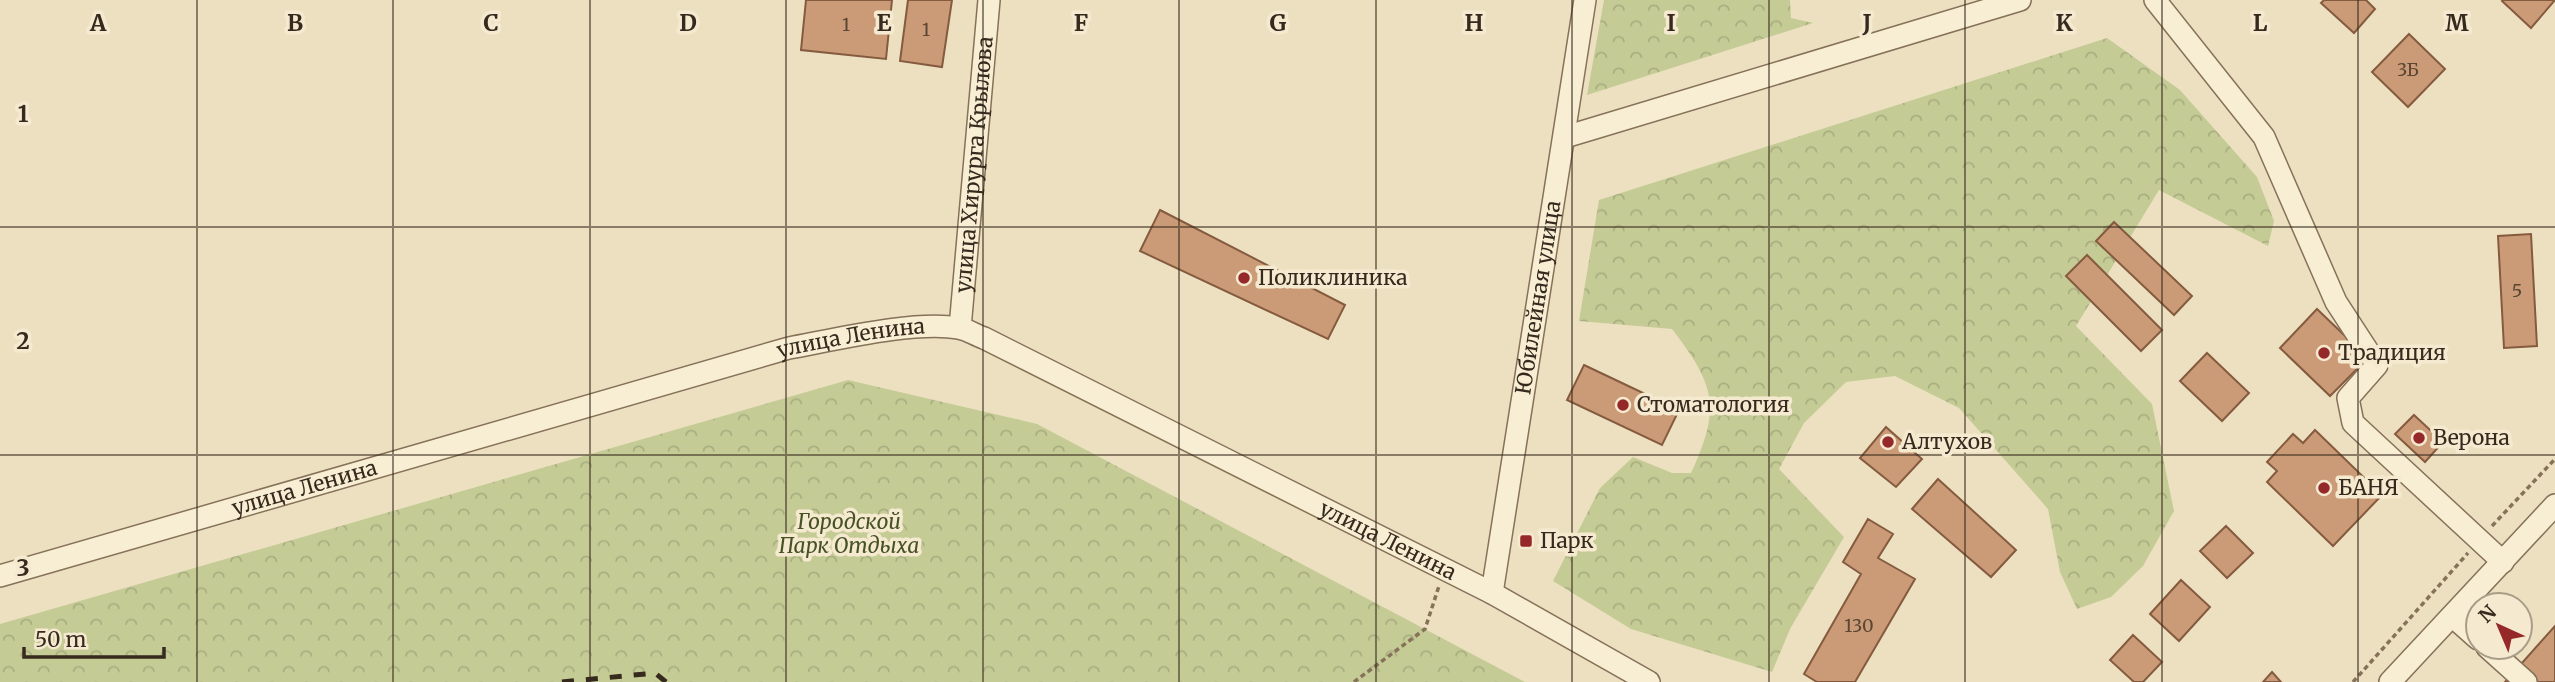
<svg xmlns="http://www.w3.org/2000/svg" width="2555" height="682" font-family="Merriweather,serif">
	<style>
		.forest { fill: url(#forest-crowns) }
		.building { fill: #cb9b77; stroke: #855b3f; stroke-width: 2 }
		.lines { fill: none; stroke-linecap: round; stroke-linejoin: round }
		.minor-casing { stroke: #867159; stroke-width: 24 }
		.path { stroke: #867159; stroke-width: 3.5; stroke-dasharray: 5 3.5; stroke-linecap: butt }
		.minor { stroke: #f8eed4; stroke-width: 21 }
		.rail { stroke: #36291d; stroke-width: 5; stroke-dasharray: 12 12; stroke-linecap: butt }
		.grid { fill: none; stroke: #36291d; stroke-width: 2; stroke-opacity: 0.55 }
		.poi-dot { fill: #952929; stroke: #f5ead0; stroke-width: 2.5 }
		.labels { text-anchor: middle; stroke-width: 7; stroke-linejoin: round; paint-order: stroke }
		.number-label { font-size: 18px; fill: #5b4634 }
		.street-label { font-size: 21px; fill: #36291d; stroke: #f5ead0 }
		.poi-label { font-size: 21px; fill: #36291d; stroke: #f5ead0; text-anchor: start }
		.park-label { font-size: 21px; font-style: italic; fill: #465224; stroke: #f5ead0 }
		.grid-label { font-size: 23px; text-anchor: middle; font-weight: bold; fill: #36291d; stroke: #f5ead0; stroke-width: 7; stroke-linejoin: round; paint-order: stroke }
	</style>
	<defs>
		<pattern id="forest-crowns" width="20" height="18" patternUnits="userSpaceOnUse" patternTransform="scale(1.75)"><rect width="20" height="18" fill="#c4cb95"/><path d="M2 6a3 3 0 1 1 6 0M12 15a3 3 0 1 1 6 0" fill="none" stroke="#a9ae80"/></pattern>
	</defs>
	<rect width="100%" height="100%" fill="#ede0c1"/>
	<path class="forest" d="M1604,0H1790L1791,18L1813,23L1587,95Z
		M2107,38L2180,90L2257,177L2274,221L2268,246L2159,190L2076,326L2152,404L2174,511L2143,566L2111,597L2077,609L2060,572L2048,509L1959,408L1895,376L1846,382L1804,423L1779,469L1844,537L1790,629L1772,672L1631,629L1553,581L1600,488L1633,457L1672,473H1691C1721,408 1716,386 1672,329L1579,321L1599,200Z
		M848,380L1037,424L1525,682H0V624Z"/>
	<path class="building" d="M806,0H892L886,59L801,50Z
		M908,0H952L942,67L900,61Z
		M2324,0H2366L2375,9L2354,33L2321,3Z
		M2555,0L2531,28L2502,1L2503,0Z
		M2409,34L2445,69L2408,107L2372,72Z
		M1160,210L1345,305L1328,339L1140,251Z
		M2114,222L2192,296L2174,315L2096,241Z
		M2531,234L2537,346L2504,348L2498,236Z
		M2087,255L2162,330L2141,351L2066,276Z
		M2317,309L2368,358L2330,396L2280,348Z
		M2207,353L2249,393L2222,421L2180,381Z
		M1584,365L1679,410L1662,445L1567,400Z
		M2414,415L2443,442L2425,462L2395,434Z
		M1886,427L1922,459L1896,487L1860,458Z
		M2315,430L2382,495L2333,546L2267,482L2277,471L2267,462L2293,434L2303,443Z
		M1938,479L2016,550L1991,577L1912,509Z
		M1868,519L1893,534L1878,558L1915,579L1855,682H1817L1804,674L1861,574L1843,562Z
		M2226,526L2253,553L2227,578L2200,551Z
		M2181,580L2210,607L2179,641L2150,614Z
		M2555,626V682H2505L2514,672Z
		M2133,635L2162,662L2143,682H2134L2110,660Z
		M2272,672L2281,682H2263Z"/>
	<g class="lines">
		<defs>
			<g id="minor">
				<path d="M2155,0L2264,137L2336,302L2377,365L2348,398L2353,423L2503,562"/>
				<path d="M1565,137L2020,0"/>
				<path id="s1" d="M960,328L989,0"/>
				<path id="s2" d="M0,576L789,348C833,340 916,320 958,328C967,329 975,335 984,338L1492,593L1649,682"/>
				<path id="s3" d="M1492,593L1585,0"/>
				<path d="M2452,616L2478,639"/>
				<path d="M2487,647L2526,682"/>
				<path d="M2390,682L2555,505"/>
			</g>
		</defs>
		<use href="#minor" class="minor-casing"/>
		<path class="path" d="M2492,526L2555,459
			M1354,682L1425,629L1439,586
			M2353,682L2468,553"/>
		<use href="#minor" class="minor"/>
		<path class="rail" d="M562,682L655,673L666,682"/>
	</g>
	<path class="grid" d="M197,0V682M393,0V682M590,0V682M786,0V682M983,0V682M1179,0V682M1376,0V682M1572,0V682M1769,0V682M1965,0V682M2162,0V682M2358,0V682M0,227H2555M0,455H2555"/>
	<g class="poi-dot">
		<circle cx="1244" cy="278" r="7"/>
		<circle cx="2324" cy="353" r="7"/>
		<circle cx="1623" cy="405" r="7"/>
		<circle cx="2419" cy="438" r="7"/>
		<circle cx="1888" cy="442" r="7"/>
		<circle cx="2324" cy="488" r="7"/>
		<rect x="1519" y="534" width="14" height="14" rx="3.5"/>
	</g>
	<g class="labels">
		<g class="number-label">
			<text x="846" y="31">1</text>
			<text x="926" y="36">1</text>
			<text x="2408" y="76">3Б</text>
			<text x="2517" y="297">5</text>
			<text x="1859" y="632">130</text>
		</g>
		<g class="street-label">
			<text dy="7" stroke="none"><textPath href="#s1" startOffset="164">улица Хирурга Крылова</textPath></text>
			<text dy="7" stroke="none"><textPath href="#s3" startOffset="299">Юбилейная улица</textPath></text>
			<text dy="7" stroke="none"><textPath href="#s2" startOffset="884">улица Ленина</textPath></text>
			<text dy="7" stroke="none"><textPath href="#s2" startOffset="317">улица Ленина</textPath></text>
			<text dy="7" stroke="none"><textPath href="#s2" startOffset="1472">улица Ленина</textPath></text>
		</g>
		<g class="poi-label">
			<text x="1258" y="285">Поликлиника</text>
			<text x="2338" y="360">Традиция</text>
			<text x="1637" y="412">Стоматология</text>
			<text x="2433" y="445">Верона</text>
			<text x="1902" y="449">Алтухов</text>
			<text x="2338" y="495">БАНЯ</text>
			<text x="1540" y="548">Парк</text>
		</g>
		<g class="park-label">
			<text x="849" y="529">Городской<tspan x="849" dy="24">Парк Отдыха</tspan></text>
		</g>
	</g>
	<g class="grid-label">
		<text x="98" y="31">A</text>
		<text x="295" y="31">B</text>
		<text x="491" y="31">C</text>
		<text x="688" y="31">D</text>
		<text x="884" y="31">E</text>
		<text x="1081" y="31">F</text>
		<text x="1278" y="31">G</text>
		<text x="1474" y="31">H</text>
		<text x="1671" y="31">I</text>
		<text x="1867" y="31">J</text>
		<text x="2064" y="31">K</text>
		<text x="2260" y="31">L</text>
		<text x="2457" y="31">M</text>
		<text x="23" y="122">1</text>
		<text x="23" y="349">2</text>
		<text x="23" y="576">3</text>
	</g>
	<g transform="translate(2499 626) rotate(316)"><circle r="33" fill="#f5ead0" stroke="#a99d88" stroke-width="2"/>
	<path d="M0-5L12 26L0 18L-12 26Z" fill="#952929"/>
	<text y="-10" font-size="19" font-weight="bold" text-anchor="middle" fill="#36291d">N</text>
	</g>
	<path d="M24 647v10h140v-10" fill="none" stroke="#36291d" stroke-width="3.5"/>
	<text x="35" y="647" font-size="21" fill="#36291d" stroke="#f5ead0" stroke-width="5" paint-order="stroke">50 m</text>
</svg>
